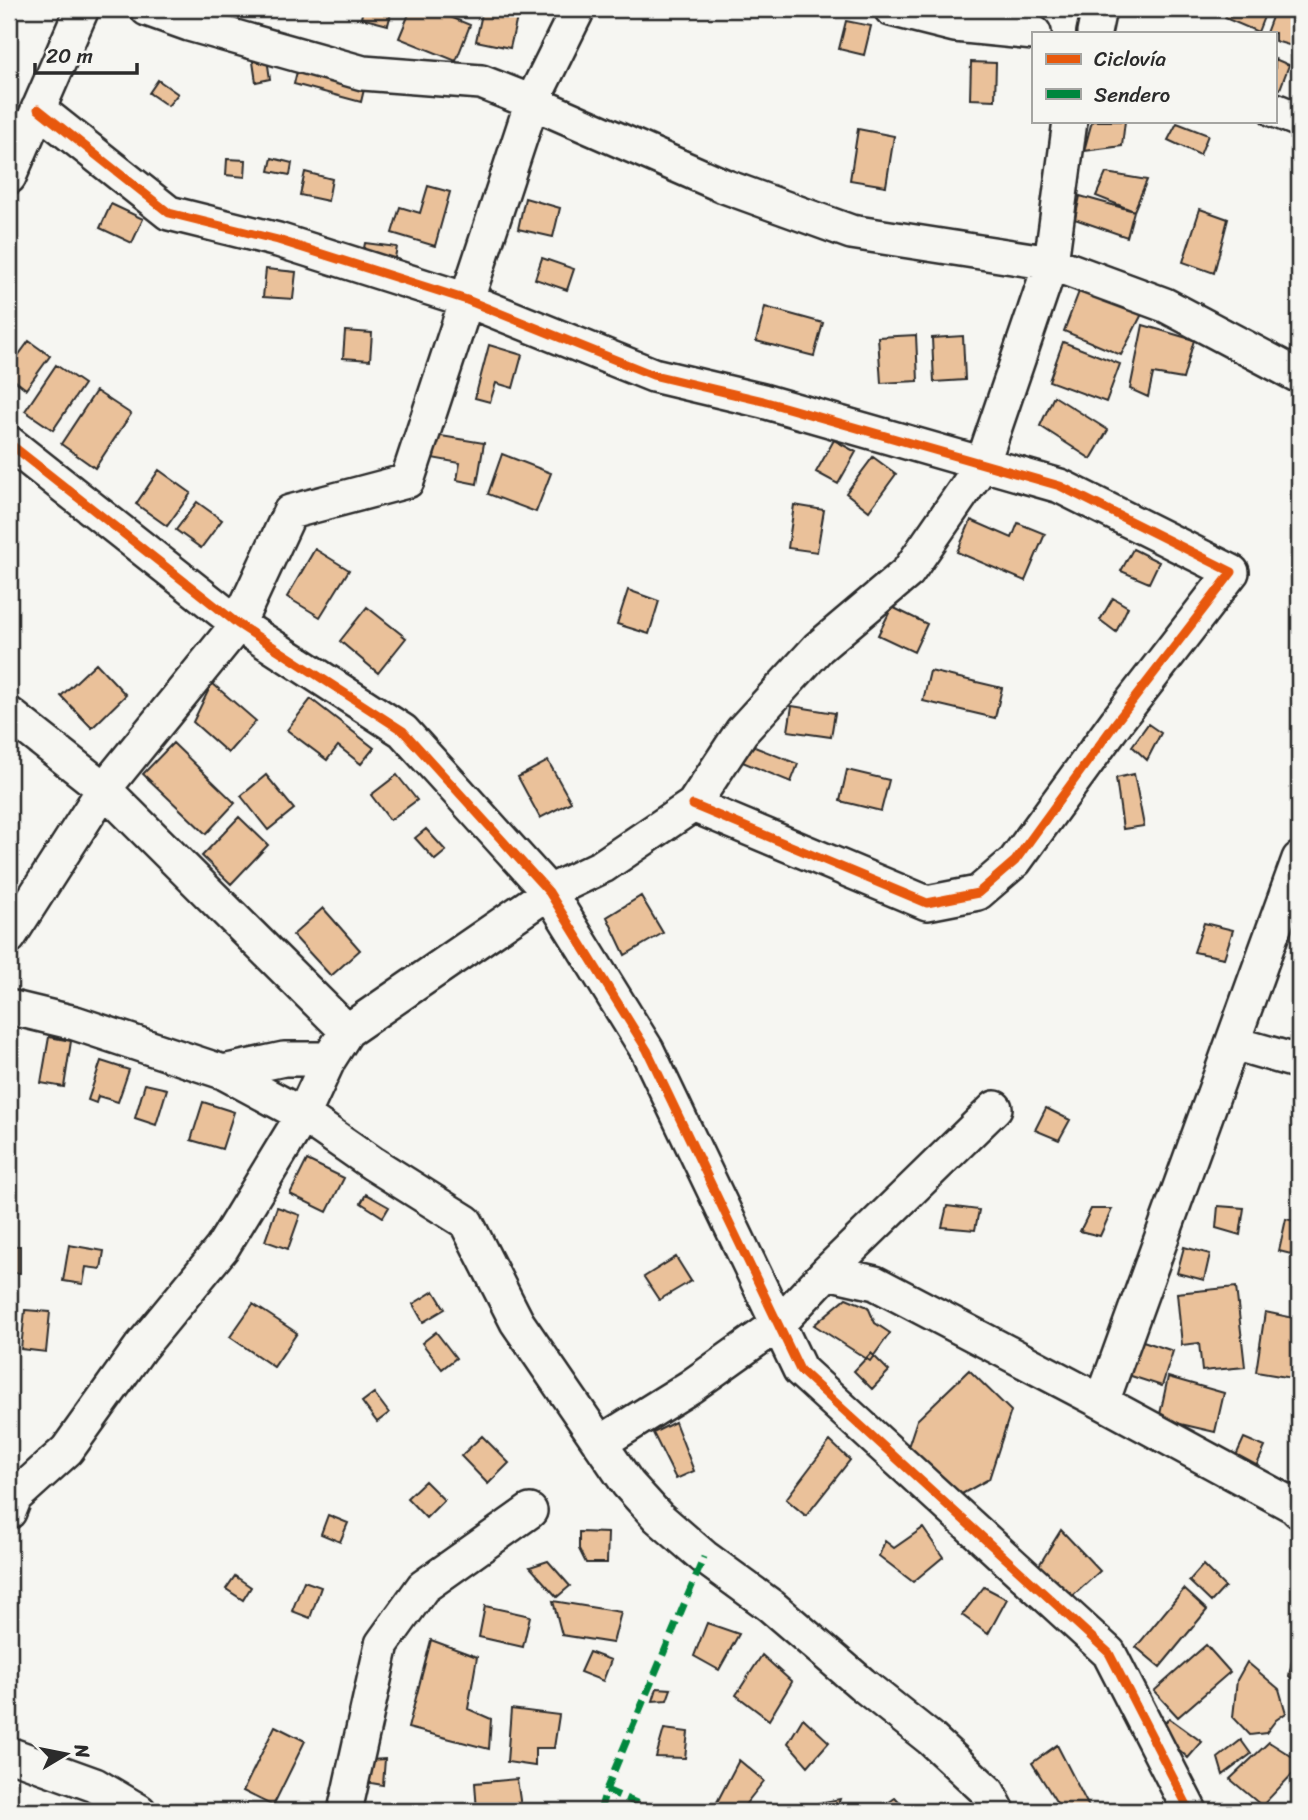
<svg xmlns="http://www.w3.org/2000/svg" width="1308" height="1820" font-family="Sriracha,sans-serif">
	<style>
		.building { fill: #eac19a; stroke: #2b2b2b; stroke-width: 2 }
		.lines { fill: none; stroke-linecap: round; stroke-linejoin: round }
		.minor-casing { stroke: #2b2b2b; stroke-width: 38 }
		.minor { stroke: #f6f6f2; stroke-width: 33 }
		.quiet { stroke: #00873e; stroke-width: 7; stroke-dasharray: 14 7; stroke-linecap: butt }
		.cycleway-casing { stroke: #f6f6f2; stroke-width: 13 }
		.cycleway { stroke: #e8590c; stroke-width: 9 }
	</style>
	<rect width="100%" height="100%" fill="#f6f6f2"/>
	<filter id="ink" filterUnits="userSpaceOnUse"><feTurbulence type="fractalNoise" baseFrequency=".0143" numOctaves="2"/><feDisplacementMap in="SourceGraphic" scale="14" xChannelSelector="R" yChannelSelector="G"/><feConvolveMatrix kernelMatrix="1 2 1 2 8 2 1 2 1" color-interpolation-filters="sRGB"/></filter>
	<g filter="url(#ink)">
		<path class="building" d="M363,9H392L388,25L361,18Z
			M411,9H431L470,25L456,61L399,38Z
			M483,9H519L510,48L476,41Z
			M1229,9H1267L1258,32L1225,18Z
			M1275,9H1299V48L1275,41V33H1266Z
			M846,21L871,26L864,55L839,49Z
			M266,52L270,79L256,82L252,55Z
			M1275,59L1289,65L1280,89L1275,87Z
			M971,62L996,63L995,100L970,99Z
			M299,63L366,81L361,102L294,84Z
			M158,80L178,94L168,106L149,93Z
			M1092,121H1125L1122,146L1084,151Z
			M1177,123L1208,135L1200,155L1168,140Z
			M858,129L894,136L886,186L850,180Z
			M272,158L292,163L290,175L269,171Z
			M227,159L246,160L245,177L226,175Z
			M305,172L332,179L328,201L300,195Z
			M1106,173L1147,180L1134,211L1096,196Z
			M428,186L450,192L435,246L392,233L400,207L420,213Z
			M1080,196L1134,211L1127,237L1075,219Z
			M525,198L560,208L553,237L518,229Z
			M111,204L143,219L132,243L100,228Z
			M1200,209L1228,219L1214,273L1183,262Z
			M365,243L397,247L394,263L362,258Z
			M542,258L574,269L567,290L535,279Z
			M266,269L296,272L293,299L263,297Z
			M1080,289L1142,314L1121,355L1064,331Z
			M765,307L823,323L814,356L756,341Z
			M1143,325L1194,340L1183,379L1153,374L1148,397L1130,389Z
			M345,331L372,333L370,360L343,358Z
			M916,335L918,381L881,383L878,337Z
			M963,336L965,380L934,382L932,338Z
			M29,341L50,356L26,389L9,376V368Z
			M1063,342L1120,364L1106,402L1049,381Z
			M489,345L522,355L513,388L496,383L490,402L475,398Z
			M56,365L84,384L53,430L25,411Z
			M96,391L131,414L95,468L61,444Z
			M1054,396L1108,430L1091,459L1040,426Z
			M435,435L484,443L477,484L457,480L460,463L432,458Z
			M834,440L856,452L838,484L816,472Z
			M502,454L551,473L536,512L488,494Z
			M873,457L896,474L869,511L846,493Z
			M159,470L191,493L167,526L136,504Z
			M197,502L222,520L201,548L176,530Z
			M794,505L824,510L817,552L788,548Z
			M971,520L1012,538L1018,523L1045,534L1025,581L957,552Z
			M315,549L349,570L320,617L287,597Z
			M1133,549L1159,562L1149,583L1121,571Z
			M628,590L659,601L649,634L617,624Z
			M1113,598L1128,607L1116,632L1100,620Z
			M367,607L406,638L378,673L340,641Z
			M892,607L927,624L914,652L878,635Z
			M96,663L126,695L92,728L61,696Z
			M930,671L1002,688L995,718L923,701Z
			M212,683L256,721L228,753L193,722Z
			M311,699L374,748L361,764L338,746L327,760L287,730Z
			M792,706L835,713L831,737L788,731Z
			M1148,724L1161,733L1147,760L1132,746Z
			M173,743L235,803L206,834L143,774Z
			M747,744L798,764L791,782L740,761Z
			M548,761L571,802L540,818L518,777Z
			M847,770L889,780L881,811L840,801Z
			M1134,774L1144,826L1123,829L1116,778Z
			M266,775L294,809L268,830L241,796Z
			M397,775L417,800L390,820L371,795Z
			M239,817L268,845L231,884L202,856Z
			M426,829L446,851L435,860L415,838Z
			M641,896L663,933L625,955L607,917Z
			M323,908L360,950L331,976L293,935Z
			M1204,923L1233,930L1224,958L1194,952Z
			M49,1037L71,1041L64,1087L41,1083Z
			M101,1061L129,1070L118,1102L98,1096L96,1103L88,1100Z
			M145,1084L167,1089L156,1125L135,1118Z
			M203,1102L234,1112L222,1149L191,1140Z
			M1046,1108L1070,1120L1059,1140L1035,1130Z
			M307,1160L344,1178L327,1212L290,1194Z
			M366,1194L389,1207L383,1217L361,1203Z
			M947,1206L979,1210L975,1230L942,1227Z
			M1218,1206L1244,1208L1240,1235L1216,1228Z
			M277,1207L300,1215L288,1249L265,1241Z
			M1091,1209H1112L1100,1236L1080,1231Z
			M1286,1219L1299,1222V1256L1279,1251Z
			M69,1245L104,1251L101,1269L86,1267L83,1284L63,1281Z
			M9,1246H20V1273H9Z
			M1184,1247L1210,1254L1204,1280L1177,1273Z
			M676,1257L691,1281L659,1300L644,1277Z
			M1236,1287L1245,1367L1202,1371L1199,1343L1182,1345L1177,1293Z
			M434,1291L445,1309L423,1322L413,1304Z
			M846,1298L868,1307L875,1323L890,1333L870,1361L814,1325Z
			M253,1304L297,1333L274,1367L230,1337Z
			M25,1310L50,1312L46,1352L21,1349Z
			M1265,1312L1299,1319V1379L1256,1372Z
			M436,1332L456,1358L442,1369L422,1343Z
			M1134,1338L1173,1351L1162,1386L1122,1373Z
			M871,1353L889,1371L872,1389L854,1371Z
			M969,1370L1011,1411L989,1479L960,1495L903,1462L917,1420Z
			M1168,1377L1224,1393L1215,1432L1159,1419Z
			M374,1393L389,1413L377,1422L362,1402Z
			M675,1422L694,1471L676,1479L653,1433Z
			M482,1436L509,1463L488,1484L461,1456Z
			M1244,1438L1265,1447L1255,1469L1234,1460Z
			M830,1441L850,1460L806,1516L786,1499Z
			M425,1481L444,1500L426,1518L407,1498Z
			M328,1515L348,1523L340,1542L321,1534Z
			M923,1528L943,1557L913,1582L879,1556L885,1541L894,1548Z
			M1061,1530L1100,1571L1064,1604L1038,1567Z
			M579,1532L608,1533L607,1563H586L579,1549Z
			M548,1561L570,1586L557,1597L530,1567Z
			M1203,1565L1225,1587L1211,1602L1189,1581Z
			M235,1576L251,1587L243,1600L226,1589Z
			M304,1581L321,1587L310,1618L292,1611Z
			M984,1587L1007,1599L988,1634L962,1615Z
			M1184,1589L1207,1610L1160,1667L1136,1647Z
			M553,1601L621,1612L613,1643L562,1635Z
			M485,1606L530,1616L523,1647L479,1637Z
			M707,1623L739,1634L719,1670L694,1656Z
			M431,1640L477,1657L468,1709L491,1719L489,1749L408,1728Z
			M1206,1645L1230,1672L1178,1717L1154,1691Z
			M589,1652L611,1660L603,1681L580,1672Z
			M762,1655L792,1682L769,1720L736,1695Z
			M1299,1656V1684L1289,1676L1292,1661Z
			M1247,1662L1279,1689L1286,1713L1276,1720L1266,1733L1250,1735L1233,1717L1237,1680Z
			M657,1688L671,1689L667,1700L653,1701Z
			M511,1709L559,1715L554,1748H535V1766L507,1762Z
			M803,1718L829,1742L808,1766L788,1743Z
			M1169,1718L1202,1742L1188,1758L1159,1731Z
			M275,1726L305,1741L273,1806L243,1791Z
			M664,1729L688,1732L685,1758L656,1757Z
			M1241,1740L1251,1754L1223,1775L1218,1758Z
			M1269,1742L1299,1761V1767L1262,1806L1230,1779Z
			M1057,1745L1089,1807L1081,1811H1062L1032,1763Z
			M385,1759L383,1785L365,1782L370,1760Z
			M739,1760L764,1781L740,1811H723L715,1806Z
			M517,1779L521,1807L477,1811L475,1783Z
			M895,1798L907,1811H876Z
			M840,1799L836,1811H819L818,1803Z"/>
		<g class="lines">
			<defs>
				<path id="minor" d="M147,9L189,24L363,73L481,82L532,102L724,186L851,232L1051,263L1165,305L1299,376
					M891,9L955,25L1034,33
					M1094,33L1099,9
					M38,109L169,213L278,240L467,300L653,375L763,401L1060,486L1232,572L1117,721L1015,861L978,893L927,903L693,805
					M1275,110L1299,120
					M9,177L82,9
					M9,443L238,624L403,731L549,892L647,1050L800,1370L1109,1653L1190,1811
					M9,714L104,789L347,1031
					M9,937L104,789L238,624L290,512L407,481L532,102L578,9
					M9,1007L75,1023L223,1072L284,1059H329
					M1233,1043L1299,1062
					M223,1072L303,1115L372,1163L466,1222L517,1322L628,1484L658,1517L704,1557L771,1606L862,1684L931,1739L988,1792L998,1811
					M827,1272L875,1283L1102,1402L1294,1506L1299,1511
					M1102,1402L1299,859
					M600,1443L690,1387L777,1325L827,1272L995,1108
					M9,1512L15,1497L67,1450L140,1348L222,1248L303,1115L329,1059L347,1031L549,892L603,866L693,805L742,731L818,648L908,572L982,465L1051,263L1070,121
					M9,1754L95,1785L139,1811
					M345,1811L382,1644L423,1587L530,1511"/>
			</defs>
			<use href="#minor" class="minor-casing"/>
			<use href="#minor" class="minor"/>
			<path class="quiet" d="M606,1790L655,1811
				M600,1811L606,1790L704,1557"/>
			<defs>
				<path id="cycleway" d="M38,109L169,213L278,240L467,300L653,375L763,401L1060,486L1232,572L1117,721L1015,861L978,893L927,903L693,805
					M9,443L238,624L403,731L549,892L647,1050L800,1370L1109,1653L1190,1811"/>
			</defs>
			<use href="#cycleway" class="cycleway-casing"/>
			<use href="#cycleway" class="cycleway"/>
		</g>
	</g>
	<rect width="1308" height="1820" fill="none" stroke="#f6f6f2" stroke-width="35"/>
	<rect x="18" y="18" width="1273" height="1785" fill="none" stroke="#2b2b2b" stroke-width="2.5" filter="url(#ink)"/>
	<rect x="1032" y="32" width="245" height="91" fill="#f6f6f2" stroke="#a5a5a2" stroke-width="2"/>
	<rect x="1046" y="54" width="35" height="10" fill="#e8590c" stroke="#a5a5a2" stroke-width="2"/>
	<text x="1094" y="66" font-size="21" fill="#2b2b2b">Ciclovía</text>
	<rect x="1046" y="89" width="35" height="10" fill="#00873e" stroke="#a5a5a2" stroke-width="2"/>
	<text x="1094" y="102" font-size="21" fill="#2b2b2b">Sendero</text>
	<g transform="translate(66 1754) rotate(80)" stroke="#f6f6f2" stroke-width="5" paint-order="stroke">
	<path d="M0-5L12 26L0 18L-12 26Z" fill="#2b2b2b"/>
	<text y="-10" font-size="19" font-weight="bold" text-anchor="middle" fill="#2b2b2b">N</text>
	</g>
	<path d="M35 63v10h102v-10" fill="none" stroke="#2b2b2b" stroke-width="3.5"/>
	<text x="46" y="63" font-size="21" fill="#2b2b2b" stroke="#f6f6f2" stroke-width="5" paint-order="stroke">20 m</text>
</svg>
